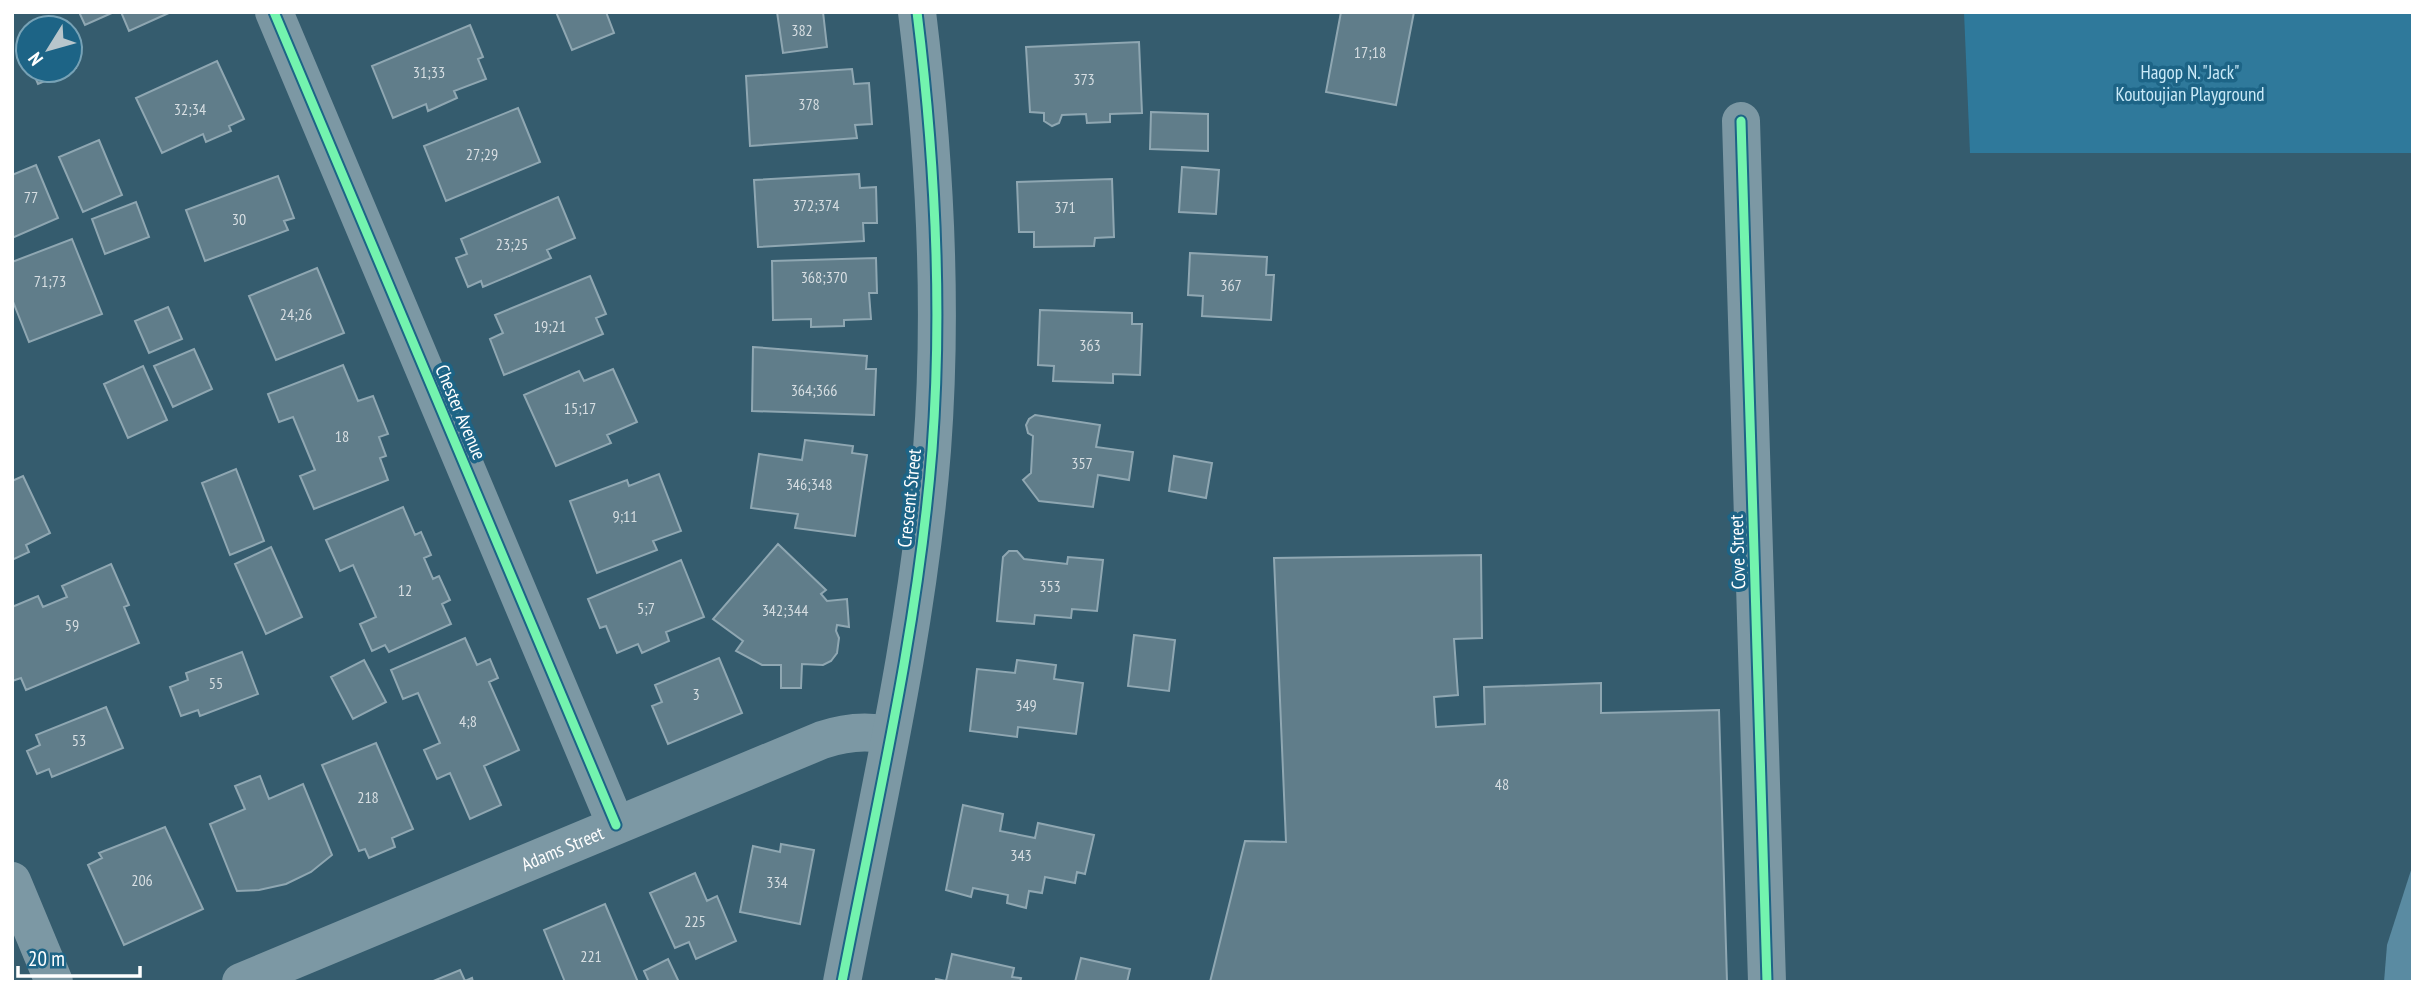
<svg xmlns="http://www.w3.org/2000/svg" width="2425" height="994" font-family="'PT Sans Narrow',sans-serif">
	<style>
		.green { fill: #2f799b }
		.water { fill: #5a8ba2 }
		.building { fill: #607d8a; stroke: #8fa7b2; stroke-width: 2 }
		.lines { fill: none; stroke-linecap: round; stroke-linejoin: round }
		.minor { stroke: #7c98a4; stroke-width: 38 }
		.cycleway-casing { stroke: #1d6486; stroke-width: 13 }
		.cycleway { stroke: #73f3ae; stroke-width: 9 }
		.labels { text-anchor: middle; stroke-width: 7; stroke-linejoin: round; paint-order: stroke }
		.number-label { font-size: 16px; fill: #d7dee2 }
		.park-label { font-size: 19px; fill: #caeaf8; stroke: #1d6486 }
		.street-label { font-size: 19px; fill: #fff; stroke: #1d6486 }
	</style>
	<rect width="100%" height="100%" fill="#355c6e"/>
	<path class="green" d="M1964,12H2413V153H1970Z"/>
	<path class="water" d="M2413,864V982H2384L2387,945Z"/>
	<path class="building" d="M79,12H114L85,25Z
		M121,12H171L129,31Z
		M556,12H606L614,33L572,50Z
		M777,12H823L827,47L783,53Z
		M1341,12H1414L1396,105L1326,92Z
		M470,25L483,57L478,59L486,79L454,91L457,98L428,111L426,104L393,118L372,66Z
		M1139,42L1142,113L1110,114V122L1087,123L1086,114L1062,115L1059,123L1052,126L1044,121V113L1030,112L1026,47Z
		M70,52L76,68L38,84L32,70H70Z
		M217,61L244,119L229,126L231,131L206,142L203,134L162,153L136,98Z
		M852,69L854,84L869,83L872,124L855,125L857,138L750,146L746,76Z
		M518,108L540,162L446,201L424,146Z
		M1151,112L1208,114V151L1150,149Z
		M99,140L122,195L83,212L59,157Z
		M36,165L58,218L12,238V175Z
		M1182,167L1219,170L1216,214L1179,212Z
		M859,174L860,188L876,187L877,223H863L864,241L758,247L754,180Z
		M278,176L294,218L284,221L288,230L205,261L186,210Z
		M1112,179L1114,237L1095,238L1094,246L1034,247V232H1019L1017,182Z
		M558,197L575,238L547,250L551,258L483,287L481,281L468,287L456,258L467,254L461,239Z
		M136,202L149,237L105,254L92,219Z
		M72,239L102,314L29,342L12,299V262Z
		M1190,253L1267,257L1266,275H1274L1271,320L1202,316L1203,296L1188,295Z
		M876,258L877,293H869L871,319L844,320V326L811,327V319L773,320L772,261Z
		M317,268L344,333L276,360L249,296Z
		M590,276L606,314L596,318L603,334L504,375L490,339L503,333L495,315Z
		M168,307L182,339L149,353L135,321Z
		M1040,310L1132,313V324H1142L1140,375L1113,374V383L1053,381L1054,366L1038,365Z
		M753,347L867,356L866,369H876L874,415L752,411Z
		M194,349L212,389L173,407L154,366Z
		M343,365L358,401L373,396L388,434L379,437L386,456L380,458L388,480L314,509L300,476L315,470L293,417L279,422L268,394Z
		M143,366L167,420L128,438L104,384Z
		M613,369L637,422L607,435L611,443L556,466L524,395L579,371L584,381Z
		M1035,415L1100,425L1096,447L1133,452L1129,480L1098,475L1093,507L1039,501L1023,480L1031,473L1033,436L1028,433L1026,425L1029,419Z
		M805,440L853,446L852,453L867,455L855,536L795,528L798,514L751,508L759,454L802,460Z
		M1174,456L1212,463L1206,498L1169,491Z
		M236,469L264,541L230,555L202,483Z
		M659,474L681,531L653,541L657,550L597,573L570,501L627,480L629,486Z
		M23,476L50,533L26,545L29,552L12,560V481Z
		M403,507L415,535L421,532L431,555L424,558L433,579L439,576L450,600L442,604L451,624L389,652L385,645L372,651L360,624L376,617L353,565L340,571L326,540Z
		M778,544L826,590L821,594L827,601L847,599L849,627L837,625L836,631L839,638L837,653L831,661L823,665L802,664L801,688H781V665H762L736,651L743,641L713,619Z
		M271,547L302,617L266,634L235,564Z
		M1009,551H1017L1024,559L1067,564L1068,557L1103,560L1097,611L1072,609L1071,618L1035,615L1034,624L997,621L1003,557Z
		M1481,555L1482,638L1454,639L1458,695L1434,697L1436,727L1485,724L1484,687L1601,683V713L1719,710L1727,982H1210L1245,841L1286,842L1274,558Z
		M681,560L704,617L666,632L669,641L642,653L638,644L617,653L606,626L600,628L588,599Z
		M111,564L129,605L124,607L139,643L26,690L21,678L12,681V607L38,596L43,607L67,597L62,586Z
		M1134,635L1175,640L1169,691L1128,686Z
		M465,638L477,665L490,659L498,678L489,682L519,750L484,766L501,805L470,819L450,773L437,779L424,750L440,743L418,693L403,699L391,670Z
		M242,652L258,694L200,716L198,710L181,716L170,687L188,680L186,673Z
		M719,658L742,713L668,744L652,706L662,702L655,685Z
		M364,660L386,702L353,719L331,677Z
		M1017,660L1056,665L1054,679L1083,683L1076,734L1018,727L1017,737L970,731L977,669L1015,673Z
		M106,707L123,748L52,777L49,769L37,774L27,751L40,745L36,735Z
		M376,743L413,829L392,838L395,847L369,858L365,849L359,851L322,765Z
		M260,776L269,799L303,784L332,855L311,872L286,884L259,890L237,891L210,824L245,809L235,786Z
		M963,805L1003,814L1000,831L1035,838L1038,823L1094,835L1085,874L1077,872L1075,883L1045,877L1042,893L1029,891L1026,908L1007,903L1008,895L973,888L971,897L946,890Z
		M165,827L203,909L124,945L88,865L102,858L99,853Z
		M781,844L814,850L800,924L740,912L753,846L780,852Z
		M695,873L707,901L717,896L736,941L696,959L689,942L675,948L650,893Z
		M605,904L638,982H565L544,930Z
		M952,954L1014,968L1012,977L1021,978L1020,982H935L936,979L946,981Z
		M1081,958L1130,969L1127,982H1075Z
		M668,959L679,982H649L644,971Z
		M460,970L465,981L472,978L473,982H431Z"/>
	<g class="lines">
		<g class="minor">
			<path d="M274,12L616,825"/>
			<path d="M1741,121L1767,982"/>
			<path d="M12,881L54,982"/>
			<path id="s1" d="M241,982L822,740C845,732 866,730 889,735"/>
			<path d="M842,982C876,806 918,629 932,450C943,304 935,158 917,12"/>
		</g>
		<defs>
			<path id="cycleway" d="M274,12L616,825
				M1741,121L1767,982
				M842,982C876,806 918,629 932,450C943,304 935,158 917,12"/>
		</defs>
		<use href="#cycleway" class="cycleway-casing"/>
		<use href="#cycleway" class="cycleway"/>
	</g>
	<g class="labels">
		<g class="number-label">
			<text x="802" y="36">382</text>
			<text x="1370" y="58">17;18</text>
			<text x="429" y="78">31;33</text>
			<text x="1084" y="85">373</text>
			<text x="809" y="110">378</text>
			<text x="190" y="115">32;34</text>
			<text x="482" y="160">27;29</text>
			<text x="31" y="203">77</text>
			<text x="816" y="211">372;374</text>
			<text x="1065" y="213">371</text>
			<text x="239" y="225">30</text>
			<text x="512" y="250">23;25</text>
			<text x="824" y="283">368;370</text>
			<text x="50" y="287">71;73</text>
			<text x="1231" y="291">367</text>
			<text x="296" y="320">24;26</text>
			<text x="550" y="332">19;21</text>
			<text x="1090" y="351">363</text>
			<text x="814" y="396">364;366</text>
			<text x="580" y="414">15;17</text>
			<text x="342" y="442">18</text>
			<text x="1082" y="469">357</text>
			<text x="809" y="490">346;348</text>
			<text x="625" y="522">9;11</text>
			<text x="1050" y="592">353</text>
			<text x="405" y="596">12</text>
			<text x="646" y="614">5;7</text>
			<text x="785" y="616">342;344</text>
			<text x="72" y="631">59</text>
			<text x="216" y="689">55</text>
			<text x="696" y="700">3</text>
			<text x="1026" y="711">349</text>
			<text x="468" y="727">4;8</text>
			<text x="79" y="746">53</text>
			<text x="1502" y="790">48</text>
			<text x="368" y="803">218</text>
			<text x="1021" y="861">343</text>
			<text x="142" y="886">206</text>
			<text x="777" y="888">334</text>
			<text x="695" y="927">225</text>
			<text x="591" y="962">221</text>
		</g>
		<g class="park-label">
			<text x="2190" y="79">Hagop N. "Jack"<tspan x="2190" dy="22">Koutoujian Playground</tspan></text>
		</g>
		<g class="street-label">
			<text transform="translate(461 412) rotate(67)" y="7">Chester Avenue</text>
			<text transform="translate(909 498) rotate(-84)" y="7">Crescent Street</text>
			<text transform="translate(1737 552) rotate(-92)" y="7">Cove Street</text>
			<text dy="7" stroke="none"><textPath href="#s1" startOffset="348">Adams Street</textPath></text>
		</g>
	</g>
	<rect width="2425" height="994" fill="none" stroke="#ffffff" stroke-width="28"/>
	<g transform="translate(49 49) rotate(233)"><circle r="33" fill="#1d6486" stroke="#77a2b6" stroke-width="2"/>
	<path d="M0-5L12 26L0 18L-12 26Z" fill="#b8c6cc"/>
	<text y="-10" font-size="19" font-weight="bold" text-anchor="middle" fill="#ffffff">N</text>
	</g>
	<path d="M18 966v10h122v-10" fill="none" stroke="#ffffff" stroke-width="3.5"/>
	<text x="28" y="966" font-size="21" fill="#ffffff" stroke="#1d6486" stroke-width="5" paint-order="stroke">20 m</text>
</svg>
